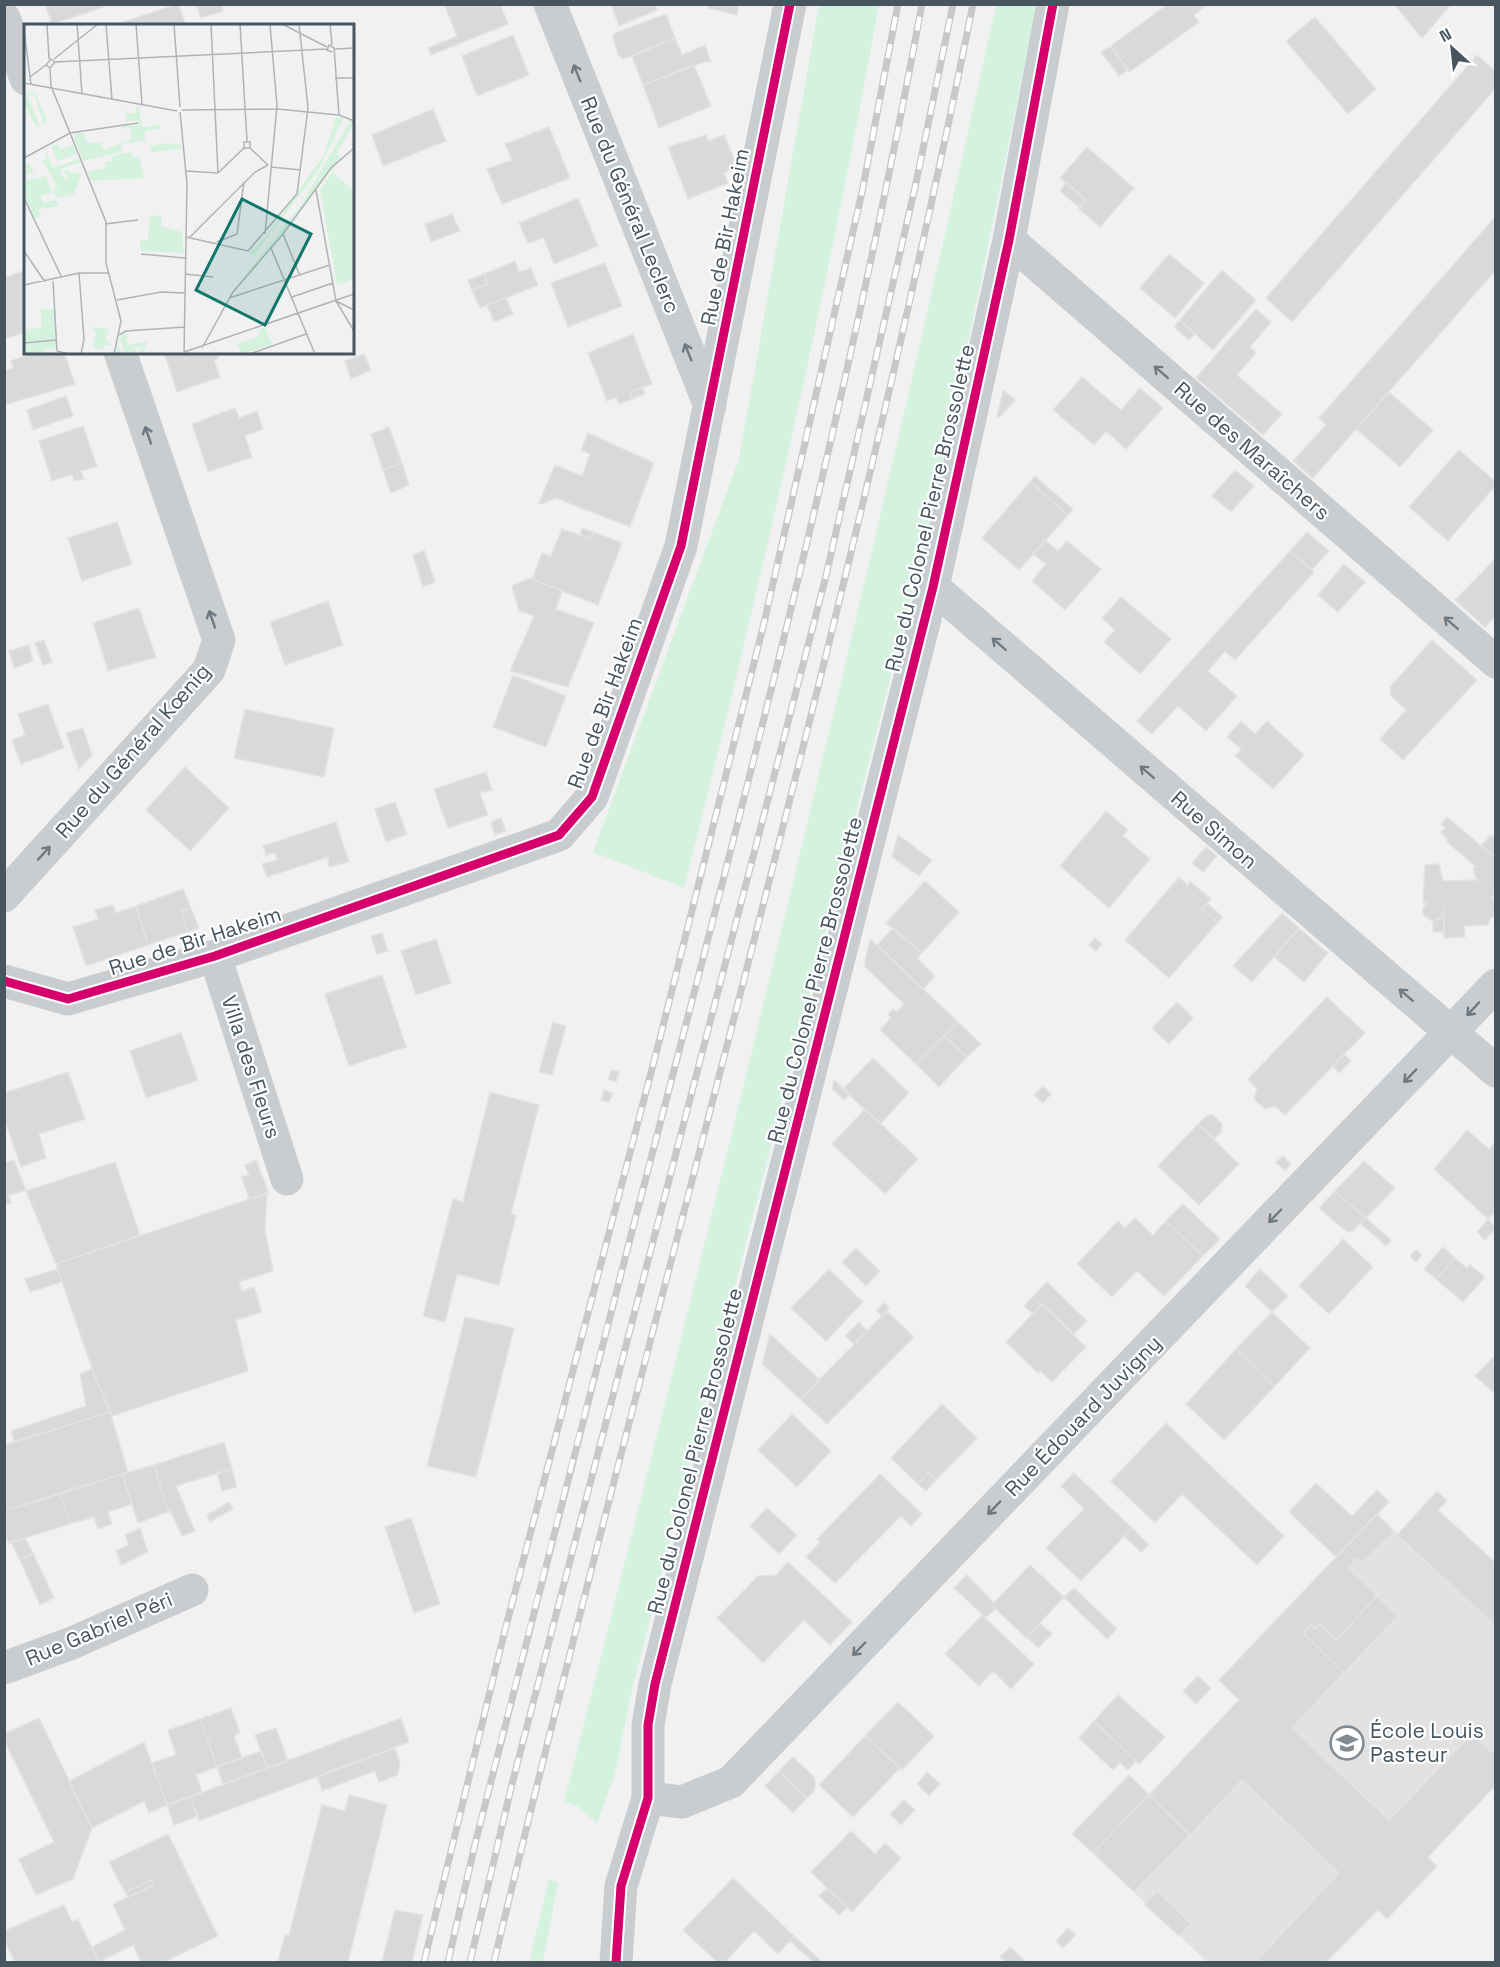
<svg xmlns="http://www.w3.org/2000/svg" width="1500" height="1967" font-family="'Space Grotesk',sans-serif">
	<style>
		.education { fill: #e3e2e3 }
		.green { fill: #d5f2de }
		.building { fill: #d8d9da; stroke: #e3e3e4; stroke-width: 1.5 }
		.lines { fill: none; stroke-linecap: round; stroke-linejoin: round }
		.minor { stroke: #cacdd0; stroke-width: 33 }
		.rail-casing { stroke: #c6c8ca; stroke-width: 7 }
		.rail { stroke: #fff; stroke-width: 4.5; stroke-dasharray: 14; stroke-linecap: butt }
		.cycleway-casing { stroke: #fff; stroke-width: 13 }
		.cycleway { stroke: #d6006c; stroke-width: 9 }
		.oneway { stroke: #6e7981 }
		.labels { text-anchor: middle; stroke-width: 4.5; stroke-linejoin: round; paint-order: stroke }
		.street-label { font-size: 21px; fill: #47555f; stroke: #fff }
		.poi-label { font-size: 21px; fill: #47555f; stroke: #fff; text-anchor: start }
		.inset-road { fill: none; stroke: #aeb3b7; stroke-width: 1.5 }
		.view { fill: #0f766e; fill-opacity: 0.15; stroke: #0f766e; stroke-width: 3 }
		.inset-edge { fill: none; stroke: #47555f; stroke-width: 3 }
	</style>
	<rect width="100%" height="100%" fill="#f2f1f1"/>
	<path class="education" d="M1437,1491L1447,1501L1438,1510L1495,1563V1785L1428,1857L1437,1866L1387,1919L1377,1910L1326,1962H1207L1093,1853L1239,1700L1219,1680L1377,1514L1398,1534Z"/>
	<path class="green" d="M819,5H879C826,301 758,596 684,888L593,852L739,459Z
		M996,5H1037L938,491L632,1690L615,1774L597,1824L579,1807L564,1802C716,1205 864,606 996,5Z
		M549,1879L558,1883L543,1962H529Z"/>
	<path class="building" d="M45,4H103L104,7L52,24Z
		M178,4L186,26H124L123,22Z
		M196,4H221L223,11L201,18Z
		M444,4H500L508,24L431,55L428,48L457,36Z
		M611,4H655L657,10L619,26Z
		M708,4H739L737,15L708,8Z
		M1168,4H1209L1194,15L1199,22L1129,72L1111,46Z
		M1394,4H1447L1449,7L1422,38Z
		M666,14L675,38L624,59L618,55L613,36L615,33Z
		M1315,17L1376,89L1348,114L1286,41Z
		M513,35L529,75L477,96L462,56Z
		M675,38L682,55L705,45L711,62H704L643,85L632,56Z
		M1111,46L1128,70L1119,76L1101,52Z
		M1477,55L1496,72V88L1292,322L1266,298Z
		M694,65L711,106L659,128L643,85Z
		M433,109L446,141L383,166L372,135Z
		M549,127L570,178L502,204L487,169L512,160L505,144Z
		M706,135L708,141L724,135L735,161L734,167L724,173L728,183L688,199L668,147Z
		M1087,147L1134,188L1100,227L1079,209L1086,200L1060,178Z
		M1066,182L1086,200L1080,208L1060,191Z
		M578,198L598,246L554,264L544,238L528,243L519,223Z
		M452,214L460,231L431,242L425,224Z
		M1496,216V270L1313,478L1293,461L1326,425L1319,418Z
		M1169,254L1204,283L1175,318L1140,288Z
		M515,261L519,272L531,268L538,285L480,308L472,290L488,284L484,274Z
		M605,263L622,306L568,327L551,283Z
		M26,270V332L4,339V278Z
		M1222,270L1256,300L1213,350L1180,320Z
		M484,274L488,284L472,290L468,280Z
		M506,298L513,314L494,322L487,305Z
		M1256,309L1271,322L1250,347L1256,353L1237,375L1282,414L1263,435L1196,378Z
		M1180,320L1195,334L1189,340L1174,327Z
		M633,334L652,384L630,392L632,399L619,404L616,397L607,401L588,353Z
		M36,352H64L75,384L4,405V371L13,368L11,361Z
		M164,352H216L218,358L214,360L220,377L177,392Z
		M364,354L371,370L351,379L345,361Z
		M1082,377L1121,410L1140,388L1163,408L1126,449L1106,431L1094,445L1053,410Z
		M643,387L645,394L632,399L630,392Z
		M1003,390L1015,400L1000,417L997,416Z
		M1389,392L1433,430L1400,467L1356,429Z
		M66,396L73,416L33,430L27,410Z
		M235,408L239,418L257,411L263,429L245,436L252,457L208,472L192,424Z
		M83,426L97,466L81,471L84,479L74,481L72,474L52,481L39,441Z
		M389,427L402,463L383,470L371,434Z
		M588,433L654,463L630,527L556,498L542,504L539,503L555,465L582,476L590,454L581,450Z
		M1459,450L1496,482V485L1448,541L1409,507Z
		M402,463L409,485L391,493L383,470Z
		M1235,470L1254,486L1231,512L1212,496Z
		M1035,476L1073,509L1068,515L1030,482Z
		M1030,482L1068,515L1019,570L982,538Z
		M117,522L132,564L82,581L68,538Z
		M582,528L593,532L591,539L580,535Z
		M562,529L591,539L593,532L622,543L598,605L532,579L542,553L551,556Z
		M1307,532L1329,551L1312,570L1290,551Z
		M1045,540L1058,551L1067,541L1101,569L1065,610L1032,581L1046,564L1033,554Z
		M424,550L435,582L423,587L413,555Z
		M1290,551L1314,572L1235,660L1225,651L1208,671L1237,696L1206,731L1178,706L1152,734L1137,721Z
		M1496,558V616L1485,627L1455,600Z
		M1344,564L1365,582L1338,612L1318,595Z
		M530,578L562,591L556,609L594,623L568,687L510,671L534,616L519,611L512,586Z
		M1121,597L1171,639L1140,674L1104,642L1115,630L1102,618Z
		M328,601L343,645L285,665L270,622Z
		M139,608L156,657L108,671L93,623Z
		M44,640L52,662L43,665L35,643Z
		M1432,640L1477,680L1403,760L1380,739L1406,710L1391,696L1390,687Z
		M29,645L33,661L14,668L9,651Z
		M513,675L566,696L546,747L493,727Z
		M48,704L64,748L21,764L12,740L25,735L18,714Z
		M245,709L334,728L324,777L234,758Z
		M1241,721L1255,734L1267,721L1304,755L1273,789L1235,756L1241,749L1227,737Z
		M83,728L92,755L79,769L66,733Z
		M185,767L229,808L190,851L146,810Z
		M486,772L492,790L480,793L488,815L448,828L434,789Z
		M395,802L407,834L386,842L375,809Z
		M1106,811L1128,830L1123,836L1150,859L1109,908L1060,866Z
		M1447,817L1496,858V893L1491,898L1496,900V917H1492L1487,925L1464,926L1465,937L1444,938V911L1439,919L1432,921L1424,916L1422,911L1427,901L1423,902L1425,865L1439,864L1443,881L1477,880L1473,870L1475,866L1447,842V838L1441,832L1445,828L1441,824Z
		M501,818L506,831L495,835L491,822Z
		M336,822L349,862L329,867L328,857L267,877L262,864L277,860L275,852L266,855L263,846Z
		M898,835L932,860L919,876L892,857Z
		M1491,835L1496,838V858L1481,846Z
		M1206,847L1217,856L1203,872L1192,863Z
		M1179,877L1188,885L1190,881L1211,899L1202,909L1218,922L1169,978L1125,940Z
		M925,881L959,912L922,953L886,923Z
		M183,889L191,908L181,911L188,932L148,945L136,906Z
		M1207,903L1223,917L1218,922L1202,909Z
		M113,905L116,913L136,906L148,945L86,966L73,927L98,919L95,910Z
		M191,908L199,928L188,932L181,911Z
		M1444,911V932H1433V921L1439,919Z
		M1282,913L1299,928L1252,982L1233,966Z
		M893,928L922,953L917,958L935,976L923,989L877,945Z
		M1299,928L1328,953L1304,982L1274,957Z
		M382,933L388,951L377,954L371,936Z
		M1095,938L1102,944L1096,951L1089,945Z
		M436,939L451,983L416,995L401,951Z
		M870,939L958,1022L916,1064L880,1030L891,1018L888,1014L893,1009L897,1012L904,1004L864,966Z
		M382,975L406,1047L349,1066L325,994Z
		M1327,997L1365,1033L1285,1115L1275,1106L1265,1109L1254,1099L1257,1089L1248,1079Z
		M1177,1002L1193,1018L1169,1044L1152,1028Z
		M553,1022L566,1026L552,1075L539,1072Z
		M958,1022L981,1044L967,1057L944,1036Z
		M181,1033L198,1080L146,1098L130,1051Z
		M944,1036L967,1057L939,1087L916,1064Z
		M1344,1054L1351,1061L1339,1073L1333,1066Z
		M873,1058L909,1093L880,1124L843,1089Z
		M611,1070L619,1072L616,1082L608,1079Z
		M68,1072L85,1119L39,1134L46,1158L21,1167L4,1118V1093Z
		M834,1080L850,1095L844,1100L832,1089Z
		M1043,1086L1051,1094L1043,1103L1034,1095Z
		M604,1090L613,1093L609,1102L601,1100Z
		M490,1092L539,1105L511,1214L516,1215L499,1285L457,1274L445,1322L423,1316L453,1199L463,1202Z
		M865,1109L918,1159L885,1194L832,1144Z
		M1213,1115L1222,1124V1131L1214,1139L1198,1124L1206,1116Z
		M1198,1124L1239,1164L1199,1205L1158,1166Z
		M1467,1130L1489,1149L1493,1144L1496,1146V1211L1488,1219L1434,1169Z
		M1283,1156L1291,1164L1285,1171L1276,1162Z
		M14,1160L26,1190L9,1195L11,1203L4,1205V1163Z
		M256,1160L269,1193L249,1199L242,1177L249,1175L245,1165Z
		M1364,1161L1395,1188L1366,1218L1335,1191Z
		M115,1162L140,1235L56,1264L26,1191Z
		M1335,1191L1365,1217L1353,1231L1347,1232L1319,1208Z
		M267,1193L265,1229L273,1271L239,1282L242,1291L254,1287L262,1312L236,1320L248,1371L112,1416L94,1374L56,1264Z
		M1183,1204L1220,1239L1203,1256L1166,1221Z
		M1365,1217L1391,1240L1386,1246L1360,1223Z
		M1135,1218L1153,1235L1166,1221L1203,1256L1164,1296L1137,1271L1112,1297L1077,1264L1118,1221L1125,1228Z
		M1488,1219L1496,1228L1485,1240L1477,1232Z
		M1343,1239L1373,1267L1329,1314L1299,1286Z
		M1443,1247L1455,1258L1436,1279L1424,1269Z
		M856,1248L880,1271L866,1286L842,1262Z
		M1416,1250L1422,1255L1416,1262L1410,1256Z
		M1455,1258L1467,1268L1470,1265L1485,1277L1463,1302L1436,1279Z
		M58,1269L62,1282L30,1292L25,1279Z
		M829,1269L863,1302L826,1341L791,1308Z
		M1260,1269L1288,1296L1272,1312L1245,1286Z
		M1047,1282L1087,1321L1074,1334L1042,1304L1033,1314L1024,1306Z
		M884,1303L889,1308L882,1316L876,1311Z
		M1042,1304L1086,1347L1052,1382L1040,1371L1038,1373L1006,1342Z
		M887,1311L914,1337L827,1424L800,1399Z
		M1272,1312L1310,1348L1274,1387L1236,1349Z
		M465,1317L514,1328L476,1477L427,1466Z
		M859,1322L867,1331L854,1344L845,1336Z
		M770,1334L820,1380L800,1399L762,1364Z
		M1236,1349L1274,1387L1224,1440L1186,1404Z
		M1496,1354V1390L1493,1392L1475,1376Z
		M92,1369L110,1412L15,1442L11,1431L86,1406L80,1374Z
		M942,1404L977,1438L936,1480L928,1473L918,1484L891,1458Z
		M110,1412L128,1472L4,1511V1445Z
		M792,1414L831,1451L797,1487L758,1450Z
		M1166,1423L1284,1536L1257,1565L1182,1494L1155,1523L1111,1481Z
		M224,1442L232,1469L176,1486L195,1531L182,1536L169,1508L167,1509L154,1465Z
		M154,1465L167,1509L171,1511L138,1523L122,1474Z
		M232,1469L237,1487L222,1491L217,1473Z
		M928,1473L936,1480L926,1491L918,1484Z
		M1074,1473L1132,1528L1081,1581L1046,1548L1084,1509L1061,1486Z
		M122,1474L132,1504L108,1512L112,1524L98,1529L94,1517L70,1524L60,1494Z
		M880,1474L922,1514L911,1526L901,1516L835,1583L806,1557L820,1542L817,1539Z
		M1316,1483L1352,1516L1377,1490L1389,1502L1336,1557L1289,1512Z
		M1437,1491L1447,1501L1438,1510L1496,1563V1626L1397,1535Z
		M60,1494L70,1524L9,1543L4,1532V1511Z
		M229,1502L233,1509L210,1522L207,1515Z
		M767,1508L797,1535L779,1554L750,1526Z
		M1377,1514L1392,1529V1533L1364,1562L1357,1559L1348,1568L1377,1596L1336,1640L1320,1624L1315,1629L1311,1625L1303,1633L1344,1673L1292,1728L1389,1820L1472,1734L1491,1752L1496,1747V1785L1428,1857L1437,1866L1387,1919L1378,1910L1326,1962H1260L1257,1960L1339,1873L1242,1780L1190,1835L1149,1795L1239,1700L1219,1680Z
		M411,1518L440,1604L414,1613L385,1527Z
		M140,1528L148,1552L121,1565L116,1550L129,1545L125,1535Z
		M1132,1528L1149,1545L1141,1552L1124,1536Z
		M25,1538L33,1553L20,1560L11,1542Z
		M33,1553L54,1598L40,1605L20,1560Z
		M788,1562L852,1622L830,1645L804,1620L763,1663L717,1618L758,1576L776,1575Z
		M1030,1565L1064,1597L1026,1638L992,1605Z
		M967,1575L994,1603L992,1605L995,1609L986,1618L954,1588Z
		M1074,1588L1117,1629L1107,1639L1064,1597Z
		M1377,1596L1398,1616L1344,1673L1303,1633L1311,1625L1315,1629L1320,1624L1336,1640Z
		M982,1615L1034,1664L1011,1689L993,1671L979,1686L945,1654Z
		M1040,1623L1052,1634L1038,1648L1027,1637Z
		M1198,1676L1211,1688L1196,1704L1183,1691Z
		M1118,1695L1165,1737L1139,1764L1094,1721Z
		M898,1702L934,1736L902,1770L865,1736Z
		M231,1708L240,1733L234,1736L242,1758L217,1767L200,1719Z
		M39,1718L92,1828L73,1879L36,1895L19,1859L54,1842L4,1740V1734Z
		M401,1718L409,1742L199,1821L190,1797Z
		M200,1719L217,1767L196,1775L202,1792L167,1805L152,1763L176,1755L168,1730Z
		M1094,1721L1136,1761L1128,1770L1120,1763L1113,1770L1079,1738Z
		M276,1728L288,1761L267,1768L255,1735Z
		M865,1736L900,1768L853,1817L819,1785Z
		M144,1742L167,1805L149,1813L144,1801L92,1828L69,1781Z
		M395,1748L400,1763L397,1775L379,1782L375,1771L322,1791L317,1777Z
		M261,1751L267,1768L223,1784L217,1767Z
		M793,1757L815,1778V1790L807,1798L779,1771Z
		M779,1771L807,1798L793,1813L765,1786Z
		M927,1772L940,1784L929,1796L917,1784Z
		M1129,1775L1149,1795L1093,1853L1072,1834Z
		M349,1795L387,1805L348,1962H278L285,1935H289L322,1805L345,1811Z
		M1149,1795L1190,1835L1134,1892L1093,1853Z
		M190,1797L198,1816L174,1825L167,1805Z
		M904,1800L915,1810L901,1825L890,1814Z
		M851,1831L875,1854L885,1843L901,1858L852,1912L811,1872Z
		M168,1834L218,1936L164,1962H141L133,1945L99,1962L92,1947L125,1930L113,1904L154,1885L152,1880L125,1892L109,1862Z
		M733,1878L794,1936L778,1954L754,1931L725,1962H717L683,1930Z
		M152,1880L154,1885L128,1897L125,1892Z
		M827,1888L847,1907L839,1915L819,1896Z
		M1157,1891L1191,1924L1179,1936L1144,1904Z
		M64,1905L72,1922L78,1919L99,1962H15L4,1940V1931Z
		M395,1910L423,1915L412,1962H382Z
		M1068,1928L1076,1935L1063,1948L1056,1941Z
		M794,1936L822,1962H813L790,1941Z
		M1010,1947L1026,1962H1007L1000,1957Z"/>
	<g class="lines">
		<path class="minor" d="M550,4L710,406
			M4,18L26,79
			M1009,240L1496,662
			M933,587L1496,1071
			M4,896L209,670L219,640L120,352
			M215,956L287,1179
			M4,981L68,999L215,956L559,835L592,797L681,546L790,4
			M4,1668L72,1643L192,1590
			M648,1798L682,1802L731,1782L1496,985
			M616,1962L621,1886L648,1798V1725L655,1684L933,587L1009,240L1053,4"/>
		<defs>
			<path id="rail" d="M424,1962L504,1634L659,1042L764,623L862,192L898,4
				M448,1962L475,1844C542,1579 610,1315 679,1051C769,705 857,357 922,4
				M470,1962L512,1784L825,580L916,183L953,4
				M494,1962C650,1309 841,664 973,4"/>
		</defs>
		<use href="#rail" class="rail-casing"/>
		<use href="#rail" class="rail"/>
		<defs>
			<path id="cycleway" d="M4,981L68,999L215,956L559,835L592,797L681,546L790,4
				M616,1962L621,1886L648,1798V1725L655,1684L933,587L1009,240L1053,4"/>
		</defs>
		<use href="#cycleway" class="cycleway-casing"/>
		<use href="#cycleway" class="cycleway"/>
	</g>
	<defs><path id="oneway-shaft" d="M-6 0H5M1.5-3L5.5 0L1.5 3" fill="none" stroke-width="1.6" stroke-linecap="round" stroke-linejoin="round" transform="scale(1.5)"/></defs>
	<g class="oneway">
		<use href="#oneway-shaft" transform="translate(577 73) rotate(-112)"/>
		<use href="#oneway-shaft" transform="translate(688 352) rotate(-112)"/>
		<use href="#oneway-shaft" transform="translate(1161 372) rotate(-139)"/>
		<use href="#oneway-shaft" transform="translate(148 435) rotate(-109)"/>
		<use href="#oneway-shaft" transform="translate(212 619) rotate(-109)"/>
		<use href="#oneway-shaft" transform="translate(1451 623) rotate(-139)"/>
		<use href="#oneway-shaft" transform="translate(999 644) rotate(-139)"/>
		<use href="#oneway-shaft" transform="translate(1147 772) rotate(-139)"/>
		<use href="#oneway-shaft" transform="translate(44 853) rotate(-48)"/>
		<use href="#oneway-shaft" transform="translate(1406 995) rotate(-139)"/>
		<use href="#oneway-shaft" transform="translate(1473 1009) rotate(133)"/>
		<use href="#oneway-shaft" transform="translate(1410 1076) rotate(134)"/>
		<use href="#oneway-shaft" transform="translate(1275 1216) rotate(134)"/>
		<use href="#oneway-shaft" transform="translate(994 1508) rotate(134)"/>
		<use href="#oneway-shaft" transform="translate(859 1649) rotate(134)"/>
	</g>
	<defs>
		<symbol id="school-ring" viewBox="-11 -11 22 22"><circle r="9.5" fill="#fff" stroke="#838c92" stroke-width="1.5"/><path d="M0-5L7-2L0 1L-7-2ZM-4 1L0 2.5L4 1V4Q0 6-4 4Z" fill="#838c92"/></symbol>
	</defs>
	<g fill-rule="evenodd">
		<use href="#school-ring" x="1328" y="1724" width="38" height="38"/>
	</g>
	<g class="labels">
		<g class="street-label">
			<text transform="translate(630 205) rotate(68)" y="7">Rue du Général Leclerc</text>
			<text transform="translate(725 237) rotate(-79)" y="7">Rue de Bir Hakeim</text>
			<text transform="translate(1252 451) rotate(41)" y="7">Rue des Maraîchers</text>
			<text transform="translate(930 508) rotate(-77)" y="7">Rue du Colonel Pierre Brossolette</text>
			<text transform="translate(605 703) rotate(-70)" y="7">Rue de Bir Hakeim</text>
			<text transform="translate(133 751) rotate(-49)" y="7">Rue du Général Kœnig</text>
			<text transform="translate(1214 830) rotate(41)" y="7">Rue Simon</text>
			<text transform="translate(195 941) rotate(-18)" y="7">Rue de Bir Hakeim</text>
			<text transform="translate(815 980) rotate(-76)" y="7">Rue du Colonel Pierre Brossolette</text>
			<text transform="translate(251 1067) rotate(72)" y="7">Villa des Fleurs</text>
			<text transform="translate(1083 1416) rotate(-46)" y="7">Rue Édouard Juvigny</text>
			<text transform="translate(695 1451) rotate(-76)" y="7">Rue du Colonel Pierre Brossolette</text>
			<text transform="translate(99 1629) rotate(-23)" y="7">Rue Gabriel Péri</text>
		</g>
		<g class="poi-label">
			<text x="1370" y="1738">École Louis<tspan x="1370" dy="24">Pasteur</tspan></text>
		</g>
	</g>
	<g transform="translate(24 24)">
		<rect width="330" height="330" fill="#f2f1f1"/>
		<path d="M10,67L23,96L20,101L10,70L4,72L16,103H12L0,79V71ZM101,80L103,90L112,89V83H115L118,103L136,101V105L121,107V117L98,120V126L92,129L59,137L50,114L52,108L60,109L63,119H77L80,126L107,116L106,104L99,105V100L112,102L116,96L102,98ZM312,93L320,94L293,148L229,232L225,228L241,214L300,131ZM326,97L330,99L313,129L316,135L250,220L203,274L277,181ZM144,119L157,121L158,125L128,128L126,122ZM34,120L36,126L49,121L53,130L33,137L27,123ZM22,124L28,144L55,135L56,138L37,145L36,148L42,156L45,155L39,146L58,150L50,170L33,174L29,165L34,163L18,137L22,136ZM107,128L108,134L115,133L120,154L67,157L64,148L82,144L81,138L88,137V132ZM5,139L10,149L2,150V156L22,152L28,169L17,172L19,179L31,176L35,182L15,185L17,192L10,194L0,170V141ZM308,148L330,167V255L313,261L296,167ZM126,191L138,192L137,202L158,208L160,229L117,227L116,216H124ZM17,285H31L32,324L20,326L24,330H0V305L17,304ZM67,303L86,305L81,315L88,321H81L80,326L69,323L72,308ZM241,303L248,321L217,330L213,320L234,313L236,305ZM103,309V321L123,318L120,329L115,330L117,323L108,324L112,325L113,330H108L107,325L101,330L98,318L94,319L97,330H92L94,319L97,312Z" fill="#d5f2de"/>
		<path class="inset-road" d="M23,0L25,35M53,0L58,70M82,0L88,76M112,0L118,80M150,0L156,83M187,0L194,149M216,0L223,117M258,0L303,23M306,0L308,21M0,7L7,60M311,25L330,24M308,28L303,26L305,21L310,24L315,91M30,35L74,0M31,38L26,44L22,41L27,35L31,38L303,25M26,44L27,62L82,198V239L97,297L90,330M6,53L22,41M311,54H330M0,59L153,87M158,86L253,85L315,91L330,97M156,88L163,160L160,330M226,124V118H220V124H226L244,141M0,134L46,109L114,99M247,143L277,146M162,147L194,149M194,149L220,124M292,166L312,277L330,307M0,174L38,254M81,200L114,196M241,210L253,82L246,0M259,210L276,252M162,213L224,227L273,170L284,84L275,0M165,214L231,148L244,141M193,218L213,210L220,158M247,224L291,330M0,227L21,258M117,230L161,234M55,249L60,315L57,330M161,250L189,253M29,257L33,327L45,330M0,261L55,249H85M268,273L309,259M205,274L306,241M93,276L137,268L161,269M312,277L330,286M95,311L102,307L161,303M0,319L32,316M178,324L209,268L259,210L307,144L330,124M160,328L330,270M226,330L282,310"/>
		<path class="view" d="M218,175L287,210L241,301L172,266Z"/>
		<rect width="330" height="330" class="inset-edge"/>
	</g>
	<rect width="1500" height="1967" fill="none" stroke="#47555f" stroke-width="12"/>
	<g transform="translate(1452 48) rotate(333)" stroke="#ffffff" stroke-width="4.5" paint-order="stroke">
	<path d="M0-4.5L10 22L0 15L-10 22Z" fill="#47555f"/>
	<text y="-9" font-size="16" font-weight="bold" text-anchor="middle" fill="#47555f">N</text>
	</g>
</svg>
